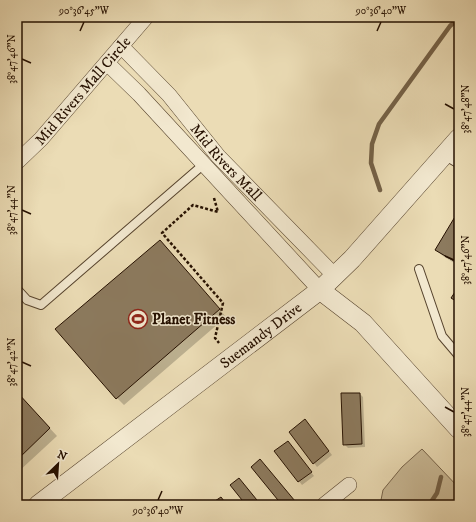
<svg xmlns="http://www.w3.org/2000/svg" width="476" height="522" font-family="'IM FELL DW Pica',serif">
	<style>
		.green { fill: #c9b996; stroke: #77644b }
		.shadow { fill: #0003 }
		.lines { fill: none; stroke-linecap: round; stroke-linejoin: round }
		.stream { stroke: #746147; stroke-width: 4.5 }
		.building { fill: #8c7a5e; stroke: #251000 }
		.service-casing { stroke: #56432d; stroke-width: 10 }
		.minor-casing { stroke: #56432d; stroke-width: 16 }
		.tertiary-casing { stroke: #56432d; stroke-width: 20 }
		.path { stroke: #251000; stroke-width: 2.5; stroke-dasharray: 3 2; stroke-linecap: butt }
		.service { stroke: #f2e8cf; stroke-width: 8 }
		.minor { stroke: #f2e8cf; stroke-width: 15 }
		.tertiary { stroke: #f2e8cf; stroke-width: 19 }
		.ticks { fill: none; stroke: #251000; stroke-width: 1.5 }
		.labels { text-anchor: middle; stroke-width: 3; stroke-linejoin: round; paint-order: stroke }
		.street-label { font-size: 15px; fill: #251000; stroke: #f2e8cf }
		.poi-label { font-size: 15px; font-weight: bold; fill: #251000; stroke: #f2e8cf; text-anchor: start }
		.neatline { fill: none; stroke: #251000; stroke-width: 1.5 }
		.ticks-label { font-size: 10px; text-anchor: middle; fill: #251000 }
	</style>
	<rect width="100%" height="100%" fill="#ebdcb5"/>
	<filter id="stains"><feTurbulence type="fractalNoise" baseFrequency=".005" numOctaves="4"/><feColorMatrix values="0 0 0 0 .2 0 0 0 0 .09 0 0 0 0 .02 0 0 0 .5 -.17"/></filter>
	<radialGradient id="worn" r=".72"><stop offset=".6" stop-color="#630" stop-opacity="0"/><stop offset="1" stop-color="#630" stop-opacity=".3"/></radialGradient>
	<path class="green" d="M422,449L459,488V505H380L383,490L402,467Z"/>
	<path class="shadow" d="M459,212V266L443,256L436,250Z
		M166,248L226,317L124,405L117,398Z
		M17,393L57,436L17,473Z
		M360,394L363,397L365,447L348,448L344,444Z
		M308,424L332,455L317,467L314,463Z
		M291,446L314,476L302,485L275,451Z
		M264,464L297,505H283Z"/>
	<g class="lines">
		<path class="stream" d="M380,190L371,163L372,144L379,124L450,26L459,18
			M429,505L437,493L441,477"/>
	</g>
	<path class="building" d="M459,210V264L435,250Z
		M160,240L220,309L116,399L55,329Z
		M459,286V303L451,298Z
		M17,392L50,428L17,460Z
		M341,393H360L362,444L343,445Z
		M305,419L329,451L313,464L289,432Z
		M288,441L312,472L298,482L274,451Z
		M260,459L295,501L289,505H282L251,467Z
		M239,478L261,505H246L230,485Z
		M221,497L227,505H213L212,503Z"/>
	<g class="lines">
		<defs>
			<path id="service" d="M444,155L459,164
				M419,269L442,336L459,356
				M17,289L27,300L41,305L204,164"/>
			<g id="minor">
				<path id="s1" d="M121,46L169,95L218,156L335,276"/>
				<path d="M107,63L139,94L320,290"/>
				<path id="s2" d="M17,162L41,139L146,17"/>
				<path d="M324,505L349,485"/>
			</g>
			<g id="tertiary">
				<path d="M320,290L363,323L459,429"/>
				<path id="s3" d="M38,505L320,290L352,259L459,138"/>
			</g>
		</defs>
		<use href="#service" class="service-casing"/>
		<use href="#minor" class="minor-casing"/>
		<use href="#tertiary" class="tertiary-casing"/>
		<path class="path" d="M214,198L218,212L193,205L162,233L223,303L215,338L219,343"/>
		<use href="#service" class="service"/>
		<use href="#minor" class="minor"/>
		<use href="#tertiary" class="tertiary"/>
	</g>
	<path class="ticks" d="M80,31L84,22M377,31L381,22M22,59L31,63M445,104L454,109M22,210L31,214M445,256L454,260M22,362L31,366M445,407L454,412M158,500L162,491"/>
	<defs>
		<symbol id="stadium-ring" viewBox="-11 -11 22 22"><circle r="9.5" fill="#f2e8cf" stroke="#8f2418" stroke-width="1.5"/><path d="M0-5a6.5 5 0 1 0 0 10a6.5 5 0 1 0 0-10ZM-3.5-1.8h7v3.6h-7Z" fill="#8f2418"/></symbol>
	</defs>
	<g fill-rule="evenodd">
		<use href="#stadium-ring" x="127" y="308" width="22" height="22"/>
	</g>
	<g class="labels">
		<g class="street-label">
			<text dy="5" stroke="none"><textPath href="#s2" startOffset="97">Mid Rivers Mall Circle</textPath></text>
			<text dy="5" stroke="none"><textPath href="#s1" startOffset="157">Mid Rivers Mall</textPath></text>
			<text dy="5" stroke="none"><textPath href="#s3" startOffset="280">Suemandy Drive</textPath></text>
		</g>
		<g class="poi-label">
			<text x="152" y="324">Planet Fitness</text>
		</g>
	</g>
	<rect width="476" height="522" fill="none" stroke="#ebdcb5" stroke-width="44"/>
	<g transform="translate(58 464) rotate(25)" stroke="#f2e8cf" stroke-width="3" paint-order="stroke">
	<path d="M0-3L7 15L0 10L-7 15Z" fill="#251000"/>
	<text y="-6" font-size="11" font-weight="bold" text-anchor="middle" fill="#251000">N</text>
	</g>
	<rect x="22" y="22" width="432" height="478" class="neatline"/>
	<g class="ticks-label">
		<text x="84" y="14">90°36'45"W</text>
		<text x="381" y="14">90°36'40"W</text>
		<text transform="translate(11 59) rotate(-90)" y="4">38°47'46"N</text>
		<text transform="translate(465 109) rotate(-90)" y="4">38°47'48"N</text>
		<text transform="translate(11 210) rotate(-90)" y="4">38°47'44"N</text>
		<text transform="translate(465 260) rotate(-90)" y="4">38°47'46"N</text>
		<text transform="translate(11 362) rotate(-90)" y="4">38°47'42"N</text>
		<text transform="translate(465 412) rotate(-90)" y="4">38°47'44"N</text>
		<text x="158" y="514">90°36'40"W</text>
	</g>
	<rect width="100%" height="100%" filter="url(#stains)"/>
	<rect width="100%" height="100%" fill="url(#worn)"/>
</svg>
